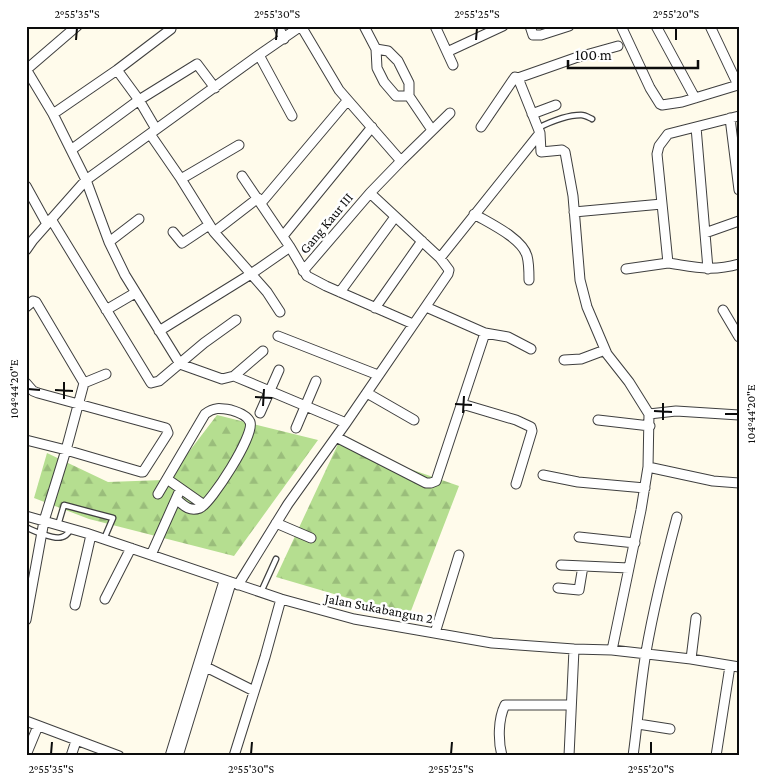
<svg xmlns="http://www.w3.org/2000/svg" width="765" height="782" font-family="'Crimson Pro',serif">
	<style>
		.forest { fill: url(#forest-firs) }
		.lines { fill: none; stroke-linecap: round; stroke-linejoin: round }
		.service-casing { stroke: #3f3f3f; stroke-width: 7 }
		.minor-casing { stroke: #3f3f3f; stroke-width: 11 }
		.service { stroke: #fff; stroke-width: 4.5 }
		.minor { stroke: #fff; stroke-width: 9 }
		.ticks { fill: none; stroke: #0c0c0c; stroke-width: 2 }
		.labels { text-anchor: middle; stroke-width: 5; stroke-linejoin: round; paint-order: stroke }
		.street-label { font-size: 14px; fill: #0c0c0c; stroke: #fff }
		.neatline { fill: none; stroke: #0c0c0c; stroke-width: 2 }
		.ticks-label { font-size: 12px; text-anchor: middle; fill: #0c0c0c }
	</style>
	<defs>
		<pattern id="forest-firs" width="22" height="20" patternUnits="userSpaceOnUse" patternTransform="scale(1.25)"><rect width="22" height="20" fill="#b5de90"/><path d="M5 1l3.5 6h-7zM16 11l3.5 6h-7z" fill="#9abd7b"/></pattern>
	</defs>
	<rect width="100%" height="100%" fill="#fffbeb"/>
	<path class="forest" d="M217,415L318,440L234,556L89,519L34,498L47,453L108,482L163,480L188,453Z
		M338,444L459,486L409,616L276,577Z"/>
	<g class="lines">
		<defs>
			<path id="service" d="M538,128C550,122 568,115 581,115C585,115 588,117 592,119
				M58,525L64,505L113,518L104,539
				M26,527C33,531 55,540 62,537C67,536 69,532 71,529
				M261,592L276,559"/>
			<path id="minor" d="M278,26L284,39
				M364,26L376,49L377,68L384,82L396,96H409
				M435,26L453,65
				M530,26L533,35H541L569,26
				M621,26L650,88L660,104L662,105L682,102L738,85L710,26
				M656,26L695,98
				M376,49L388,51L398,61L409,83V96L432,130
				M447,52L503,26
				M259,55L292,116
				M26,67L27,69L77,26
				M26,69L53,114L86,180L109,242L125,275L180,364L222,379L234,376L263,351
				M117,70L139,100L156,129
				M518,78L540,133L541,152L562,150L565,152L573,196L580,280L587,307L607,354L629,382L649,414L648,467L641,510L612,650
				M53,114L117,70L171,29
				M532,114L556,105
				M739,116L668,134L659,146L657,154L668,263C695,267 711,272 739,264
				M730,118L739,190
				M481,127L515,77L518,78L575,58L618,46
				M696,127L708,269
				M150,134L181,179L214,232L258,198
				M71,150L139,100L197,64L215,88
				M401,161L450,113
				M242,176L290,247L307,276L326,286L413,324
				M181,179L239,145
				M26,186L47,224
				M261,203L347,101
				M574,212L662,204
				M474,214C489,223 522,238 527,256C529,263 529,272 529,280
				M51,219L151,383L159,381L204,343L236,320
				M173,232L182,243L209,225
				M214,232L267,292L280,312
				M705,233L739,221
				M283,236L372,127
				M109,242L139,219
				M26,250L33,240L86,180L259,55L301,26L339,90L401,161L370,193L440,258L540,133
				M626,269L668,263
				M303,271L370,193
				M340,292L395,217
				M26,307L33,301L36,302L84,383L66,450L44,521L26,620
				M426,307L485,333L508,337L531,349
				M375,308L422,241
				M106,310L135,293
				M723,310L739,337
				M159,331L251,274L290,247
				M278,336L378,375
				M564,360L581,359L605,350
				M234,376L346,423
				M26,383L33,391L38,393L166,428L168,433L143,472H141L66,450L26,440
				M84,383L106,374
				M367,393L414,420
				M462,404L516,420L531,427L532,431L516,484
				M260,413L279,370
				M649,414L676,411L739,415
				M598,420L650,426
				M296,428L316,381
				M336,437L426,483H431L436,481L485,333
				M648,467L713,481L739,483
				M543,475L578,482L645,488
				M167,479L204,505
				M158,494L205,414C214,407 220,408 231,410C238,412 247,415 250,422C255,435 211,503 200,508C189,512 183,505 176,499
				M26,516L86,533L281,599L354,619L492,643L574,649L612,650L691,659L739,667
				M276,523L311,538
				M579,537L635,543
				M151,555L180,490
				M561,565L629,568
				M238,585L288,504L346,423L448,274L449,270L440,258
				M558,588L579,590L583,566
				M105,599L131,548
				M75,605L91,535
				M435,633L459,555
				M691,659L696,618
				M206,667L254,691
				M26,721L119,756
				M638,724L670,729
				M26,755L38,726
				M71,756L76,741
				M170,756L224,581
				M178,756L231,583
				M234,756L265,657L281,599
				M502,756C498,741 498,719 505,705H570
				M569,756L574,649
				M633,756C638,721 640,687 646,652C654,606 665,562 677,517
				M716,756L730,666"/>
		</defs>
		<use href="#service" class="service-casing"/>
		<use href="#minor" class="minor-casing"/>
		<use href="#service" class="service"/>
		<use href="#minor" class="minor"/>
	</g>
	<path class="ticks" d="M76,40L77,28M276,40L277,28M476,40L477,28M676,40V28M28,389L40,390M55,390L73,391M255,397L272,398M64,399V382M455,404L472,405M263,406L264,389M654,411L672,412M463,413L464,396M725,414H738M663,420V403M51,754L52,742M251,754L252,742M451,754L452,742M651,754V742"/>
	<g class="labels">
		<g class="street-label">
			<text transform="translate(326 223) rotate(-50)" y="5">Gang Kaur III</text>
			<text transform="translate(379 608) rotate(11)" y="5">Jalan Sukabangun 2</text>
		</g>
	</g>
	<rect width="765" height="782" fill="none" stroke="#ffffff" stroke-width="55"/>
	<path d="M568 60v8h130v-8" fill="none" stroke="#0c0c0c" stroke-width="2.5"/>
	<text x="575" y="60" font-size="15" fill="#0c0c0c" stroke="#ffffff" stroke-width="4" paint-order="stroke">100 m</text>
	<rect x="28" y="28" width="710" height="726" class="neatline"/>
	<g class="ticks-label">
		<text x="77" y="18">2°55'35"S</text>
		<text x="277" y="18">2°55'30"S</text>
		<text x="477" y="18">2°55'25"S</text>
		<text x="676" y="18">2°55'20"S</text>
		<text transform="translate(14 389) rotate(-90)" y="4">104°44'20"E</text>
		<text transform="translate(751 414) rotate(-90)" y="4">104°44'20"E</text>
		<text x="51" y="773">2°55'35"S</text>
		<text x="251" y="773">2°55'30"S</text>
		<text x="451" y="773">2°55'25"S</text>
		<text x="651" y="773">2°55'20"S</text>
	</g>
</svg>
